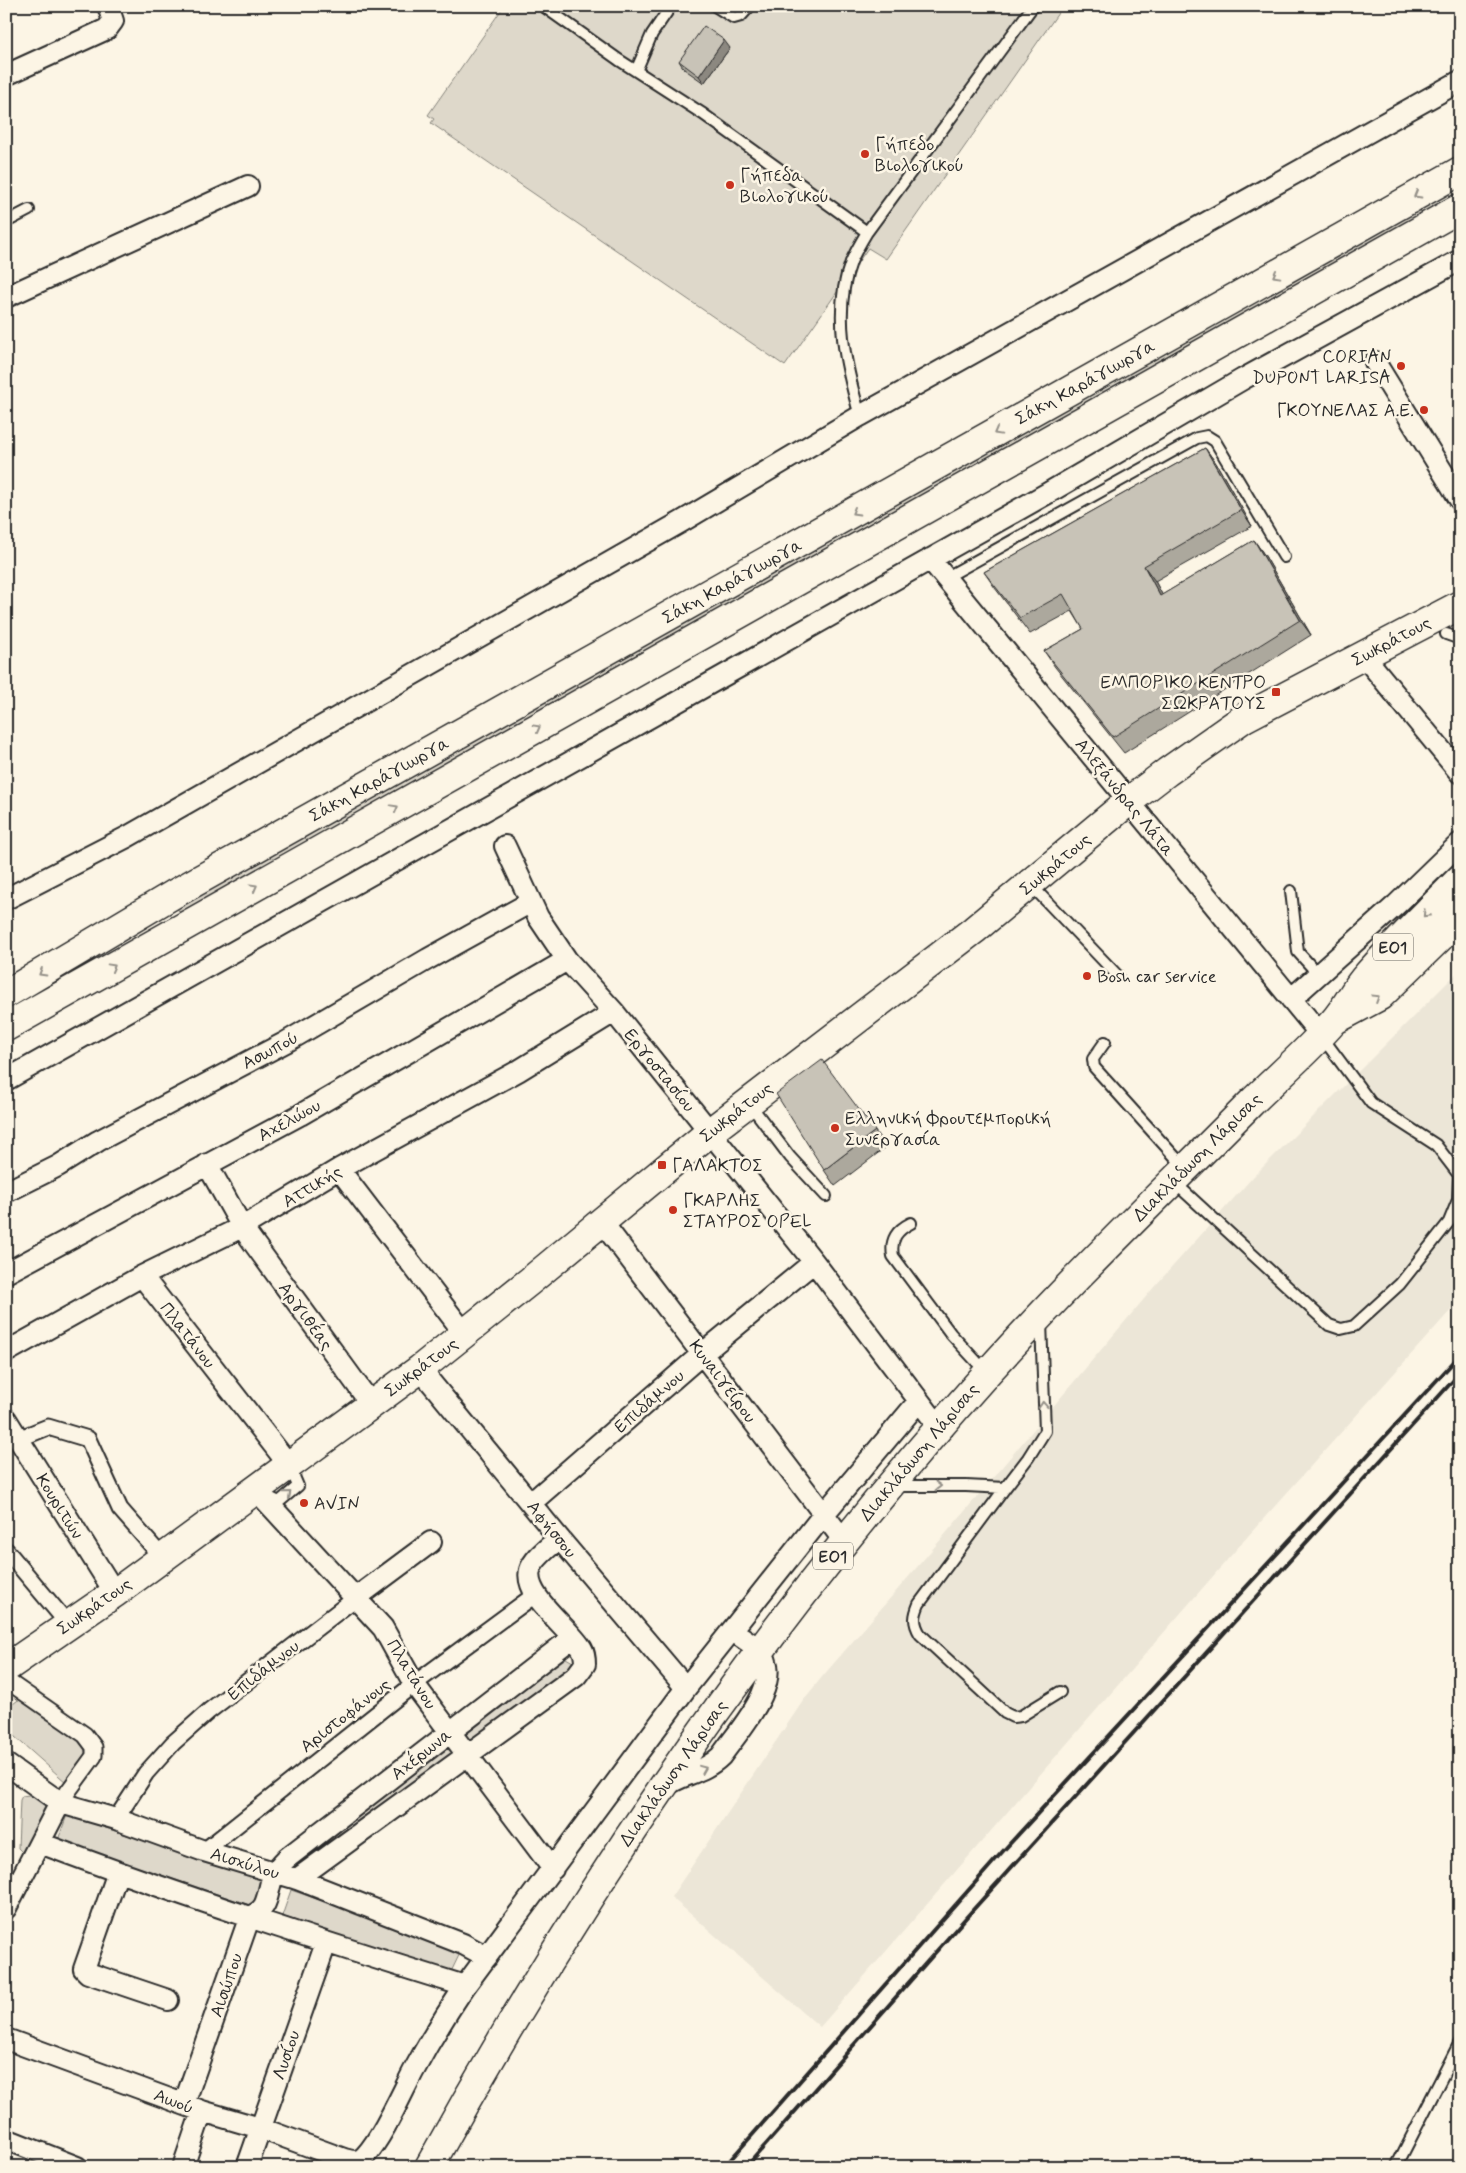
<svg xmlns="http://www.w3.org/2000/svg" width="1466" height="2173" font-family="Mynerve,sans-serif">
	<style>
		.built { fill: #ece6d7 }
		.green { fill: #ded8ca; stroke: #84827a }
		.lines { fill: none; stroke-linecap: round; stroke-linejoin: round }
		.service-casing { stroke: #2b2b2b; stroke-width: 14 }
		.pedestrian-casing { stroke: #2b2b2b; stroke-width: 19 }
		.minor-casing { stroke: #2b2b2b; stroke-width: 24 }
		.secondary-casing { stroke: #2b2b2b; stroke-width: 31 }
		.primary-casing { stroke: #2b2b2b; stroke-width: 31 }
		.service { stroke: #fcf5e5; stroke-width: 10 }
		.pedestrian { stroke: #fcf5e5; stroke-width: 15 }
		.minor { stroke: #fcf5e5; stroke-width: 20 }
		.secondary { stroke: #fcf5e5; stroke-width: 28 }
		.primary { stroke: #fcf5e5; stroke-width: 28 }
		.rail { stroke: #2b2b2b; stroke-width: 4 }
		.wall { fill: #aca89d; stroke: #2b2b2b }
		.shaded-wall { fill: #8c8880; stroke: #2b2b2b }
		.building { fill: #c8c3b7; stroke: #2b2b2b }
		.oneway { stroke: #949088 }
		.poi-dot { fill: #c8321e; stroke: #fcf5e5; stroke-width: 2 }
		.labels { text-anchor: middle; stroke-width: 5; stroke-linejoin: round; paint-order: stroke }
		.shield { fill: #fcf5e5; stroke: #6a6863; stroke-width: 1 }
		.shield-label { font-size: 16px; font-weight: bold; fill: #2b2b2b }
		.poi-label { font-size: 18px; fill: #2b2b2b; stroke: #fcf5e5; text-anchor: start }
		.street-label { font-size: 18px; fill: #2b2b2b; stroke: #fcf5e5 }
	</style>
	<rect width="100%" height="100%" fill="#fcf5e5"/>
	<filter id="ink" filterUnits="userSpaceOnUse"><feTurbulence type="fractalNoise" baseFrequency=".02" numOctaves="2"/><feDisplacementMap in="SourceGraphic" scale="10" xChannelSelector="R" yChannelSelector="G"/><feConvolveMatrix kernelMatrix="1 2 1 2 8 2 1 2 1" color-interpolation-filters="sRGB"/></filter>
	<g filter="url(#ink)">
		<path class="built" d="M1460,970V1300L1248,1536L820,2027L671,1897L805,1698L822,1677L937,1544L1155,1286L1253,1177Z"/>
		<path class="green" d="M504,6H1063L886,259L868,248L785,366L431,123L434,119L428,115Z
			M1460,184V193L1372,243L181,915L176,906Z
			M566,1658L573,1662L571,1669L469,1742L464,1736L466,1732Z
			M21,1698L80,1739C93,1759 79,1767 67,1783L6,1729V1709Z
			M449,1745L454,1752L297,1868L294,1863Z
			M29,1795L44,1803L46,1810L25,1853H23L18,1848L20,1800L22,1796Z
			M67,1815L268,1882L258,1908L58,1840Z
			M291,1890L462,1949L450,1974L282,1916Z"/>
		<g class="lines">
			<defs>
				<path id="service" d="M543,6L619,60L703,114L867,232
					M715,6L734,18L741,16L750,6
					M636,71L652,34L671,6
					M6,222L29,210
					M860,416C846,367 832,312 851,262C855,252 861,242 867,232L1033,6
					M945,578L1197,438L1207,436L1215,441L1284,557
					M1446,634L1460,639
					M1031,885L1118,976
					M1291,891L1298,952L1318,974
					M1105,1042L1093,1059L1094,1067L1186,1169
					M749,1103L790,1157L826,1196
					M1174,1182L1329,1325L1341,1329L1354,1326L1400,1284L1449,1222L1458,1200L1459,1175L1436,1145L1371,1103L1322,1037
					M911,1223C897,1230 890,1239 893,1256L951,1334L986,1372
					M895,1486H966L1005,1488L1028,1458L1045,1431L1041,1322
					M1005,1488L919,1604C914,1616 913,1622 920,1634L1005,1713L1013,1717L1021,1716L1060,1692
					M269,1497L279,1502L298,1486L289,1465
					M1396,2167L1460,2042"/>
				<path id="pedestrian" d="M18,1439L48,1427L88,1439L120,1509L162,1557
					M6,1550L68,1624
					M6,1680L85,1735L94,1747V1756L61,1801
					M116,1819L146,1773L173,1743L209,1711L357,1597
					M204,1851L414,1684L536,1594"/>
				<path id="minor" d="M6,75L107,29L113,21L108,6
					M6,297L248,186
					M1375,362L1460,500
					M930,559L1320,1034
					M1364,656L1460,773
					M505,846L538,917L567,960L614,1012L814,1262L939,1427
					M6,899L127,837L681,522L860,416L1460,81
					M1291,999L1396,905L1460,843
					M6,1080L1048,493L1243,379L1460,260
					M207,1164L242,1227L371,1404
					M339,1169L465,1334
					M6,1192L58,1166L98,1141L286,1042L428,959L531,902
					M602,1222L844,1541
					M6,1273L300,1115L567,960
					M142,1276L289,1465
					M6,1352L142,1276L242,1227L339,1169L518,1071L614,1012
					M420,1369L559,1538L686,1688
					M6,1419L115,1593
					M256,1490L383,1628L414,1684L553,1869
					M531,1503L702,1354L814,1262
					M357,1597L431,1542
					M6,1764L51,1796L71,1806L116,1819L204,1851L297,1879L463,1944L487,1957
					M665,1786C683,1774 705,1772 721,1756C738,1731 786,1681 760,1651C752,1643 740,1637 732,1630
					M40,1843C180,1896 322,1942 465,1986
					M118,1872L84,1969L88,1973L168,2000
					M297,1879L576,1676L585,1664C585,1659 585,1654 582,1649C570,1628 523,1596 530,1570C534,1557 550,1547 559,1538
					M6,1908L61,1801
					M6,2039L202,2111L260,2128L344,2159C352,2161 358,2163 365,2156C382,2138 401,2095 413,2072C429,2042 446,2014 465,1986L686,1688L824,1514L918,1402
					M184,2104L250,1916C271,1910 266,1890 274,1874C277,1868 283,1862 287,1858L572,1638
					M6,2139L77,2167
					M183,2167L202,2111
					M247,2167L326,1943"/>
				<path id="secondary" d="M6,1668L115,1593L420,1369L530,1281L710,1132L974,930L1129,801L1167,772L1244,718L1460,605"/>
				<path id="primary" d="M6,994L174,894L1460,171
					M1337,1019L1380,996L1460,918
					M6,1027L1460,208
					M429,2167C586,1882 771,1614 988,1372C1072,1279 1162,1193 1250,1104C1277,1077 1308,1051 1333,1022C1346,1008 1354,989 1367,975C1396,942 1429,911 1460,879"/>
			</defs>
			<use href="#service" class="service-casing"/>
			<use href="#pedestrian" class="pedestrian-casing"/>
			<use href="#minor" class="minor-casing"/>
			<use href="#secondary" class="secondary-casing"/>
			<use href="#primary" class="primary-casing"/>
			<use href="#service" class="service"/>
			<use href="#pedestrian" class="pedestrian"/>
			<use href="#minor" class="minor"/>
			<use href="#secondary" class="secondary"/>
			<use href="#primary" class="primary"/>
			<path class="rail" d="M724,2167L1004,1850L1460,1355
				M746,2167L971,1912L1460,1373"/>
		</g>
		<path class="wall" d="M730,48L704,83L684,69L679,61Z
			M1205,448L1216,463L1252,526L1155,581L1162,595L1254,540L1265,556L1311,635L1124,753L1055,667L1044,651L1083,629L1072,611L1030,634L995,588L984,572Z
			M875,1131L886,1147L835,1186L824,1170Z"/>
		<path class="shaded-wall" d="M724,40L730,48L704,83L699,76Z
			M1205,448L1216,463L1252,526L1241,510Z
			M1254,540L1265,556L1311,635L1300,620Z
			M1144,566L1155,581L1171,611L1160,596Z"/>
		<path class="building" d="M704,26L724,40L699,76L679,61Z
			M1205,448L1241,510L1144,566L1160,596L1254,540L1300,620L1113,737L1044,651L1083,629L1063,594L1020,618L984,572Z
			M822,1060L875,1131L824,1170L776,1094Z"/>
		<defs><path id="oneway-chevron" d="M-2-3.5L2.5 0L-2 3.5" fill="none" stroke-width="1.6" stroke-linecap="round" stroke-linejoin="round" transform="scale(1.25)"/></defs>
		<g class="oneway">
			<use href="#oneway-chevron" transform="translate(1417 195) rotate(150)"/>
			<use href="#oneway-chevron" transform="translate(1276 275) rotate(151)"/>
			<use href="#oneway-chevron" transform="translate(997 432) rotate(151)"/>
			<use href="#oneway-chevron" transform="translate(855 512) rotate(150)"/>
			<use href="#oneway-chevron" transform="translate(537 728) rotate(-29)"/>
			<use href="#oneway-chevron" transform="translate(395 808) rotate(-29)"/>
			<use href="#oneway-chevron" transform="translate(254 887) rotate(-29)"/>
			<use href="#oneway-chevron" transform="translate(1426 914) rotate(134)"/>
			<use href="#oneway-chevron" transform="translate(112 967) rotate(-29)"/>
			<use href="#oneway-chevron" transform="translate(42 973) rotate(149)"/>
			<use href="#oneway-chevron" transform="translate(1376 998) rotate(-32)"/>
			<use href="#oneway-chevron" transform="translate(1043 1405) rotate(-94)"/>
			<use href="#oneway-chevron" transform="translate(938 1486)"/>
			<use href="#oneway-chevron" transform="translate(288 1494) rotate(-40)"/>
			<use href="#oneway-chevron" transform="translate(703 1769) rotate(-22)"/>
		</g>
	</g>
	<g class="poi-dot">
		<circle cx="865" cy="154" r="5"/>
		<circle cx="730" cy="185" r="5"/>
		<circle cx="1401" cy="366" r="5"/>
		<circle cx="1424" cy="410" r="5"/>
		<rect x="1271" y="687" width="10" height="10" rx="2.5"/>
		<circle cx="1087" cy="976" r="5"/>
		<circle cx="835" cy="1128" r="5"/>
		<rect x="657" y="1160" width="10" height="10" rx="2.5"/>
		<circle cx="673" cy="1210" r="5"/>
		<circle cx="304" cy="1503" r="5"/>
	</g>
	<g class="labels">
		<g class="shield">
			<rect x="1373" y="933.5" width="40" height="27" rx="4"/>
			<rect x="813" y="1542.5" width="40" height="27" rx="4"/>
		</g>
		<g class="shield-label">
			<text x="1393" y="953">ΕΟ1</text>
			<text x="833" y="1562">ΕΟ1</text>
		</g>
		<g class="poi-label">
			<text x="875" y="150">Γήπεδο<tspan x="875" dy="21">Βιολογικού</tspan></text>
			<text x="740" y="181">Γήπεδα<tspan x="740" dy="21">Βιολογικού</tspan></text>
			<text x="1391" y="362" text-anchor="end">CORIAN<tspan x="1391" dy="21">DUPONT LARISA</tspan></text>
			<text x="1414" y="416" text-anchor="end">ΓΚΟΥΝΕΛΑΣ Α.Ε.</text>
			<text x="1266" y="688" text-anchor="end">ΕΜΠΟΡΙΚΟ ΚΕΝΤΡΟ<tspan x="1266" dy="21">ΣΩΚΡΑΤΟΥΣ</tspan></text>
			<text x="1097" y="982">Bosh car service</text>
			<text x="845" y="1124">Ελληνική Φρουτεμπορική<tspan x="845" dy="21">Συνεργασία</tspan></text>
			<text x="672" y="1171">ΓΑΛΑΚΤΟΣ</text>
			<text x="683" y="1206">ΓΚΑΡΛΗΣ<tspan x="683" dy="21">ΣΤΑΥΡΟΣ OPEL</tspan></text>
			<text x="314" y="1509">AVIN</text>
		</g>
		<g class="street-label">
			<text transform="translate(1085 382) rotate(-29)" y="6">Σάκη Καράγιωργα</text>
			<text transform="translate(732 581) rotate(-29)" y="6">Σάκη Καράγιωργα</text>
			<text transform="translate(1391 641) rotate(-28)" y="6">Σωκράτους</text>
			<text transform="translate(379 779) rotate(-29)" y="6">Σάκη Καράγιωργα</text>
			<text transform="translate(1125 797) rotate(51)" y="6">Αλεξάνδρας Λάτα</text>
			<text transform="translate(1055 864) rotate(-40)" y="6">Σωκράτους</text>
			<text transform="translate(270 1050) rotate(-28)" y="6">Ασωπού</text>
			<text transform="translate(660 1070) rotate(51)" y="6">Εργοστασίου</text>
			<text transform="translate(736 1112) rotate(-38)" y="6">Σωκράτους</text>
			<text transform="translate(289 1120) rotate(-29)" y="6">Αχελώου</text>
			<text transform="translate(1197 1157) rotate(-45)" y="6">Διακλάδωση Λάρισας</text>
			<text transform="translate(312 1186) rotate(-31)" y="6">Αττικής</text>
			<text transform="translate(306 1316) rotate(54)" y="6">Αργιθέας</text>
			<text transform="translate(188 1335) rotate(52)" y="6">Πλατάνου</text>
			<text transform="translate(421 1367) rotate(-37)" y="6">Σωκράτους</text>
			<text transform="translate(723 1381) rotate(53)" y="6">Κυναιγείρου</text>
			<text transform="translate(649 1401) rotate(-41)" y="6">Επιδάμνου</text>
			<text transform="translate(919 1452) rotate(-50)" y="6">Διακλάδωση Λάρισας</text>
			<text transform="translate(60 1506) rotate(58)" y="6">Κουριτών</text>
			<text transform="translate(552 1529) rotate(51)" y="6">Αφήσσου</text>
			<text transform="translate(94 1606) rotate(-35)" y="6">Σωκράτους</text>
			<text transform="translate(263 1670) rotate(-38)" y="6">Επιδάμνου</text>
			<text transform="translate(412 1674) rotate(58)" y="6">Πλατάνου</text>
			<text transform="translate(345 1715) rotate(-38)" y="6">Αριστοφάνους</text>
			<text transform="translate(421 1754) rotate(-38)" y="6">Αχέρωνα</text>
			<text transform="translate(673 1773) rotate(-55)" y="6">Διακλάδωση Λάρισας</text>
			<text transform="translate(245 1863) rotate(17)" y="6">Αισχύλου</text>
			<text transform="translate(226 1985) rotate(-71)" y="6">Αισώπου</text>
			<text transform="translate(286 2055) rotate(-71)" y="6">Λυσίου</text>
			<text transform="translate(174 2101) rotate(21)" y="6">Αωού</text>
		</g>
	</g>
	<rect width="1466" height="2173" fill="none" stroke="#fcf5e5" stroke-width="25"/>
	<rect x="12" y="12" width="1441" height="2148" fill="none" stroke="#2b2b2b" stroke-width="2" filter="url(#ink)"/>
</svg>
